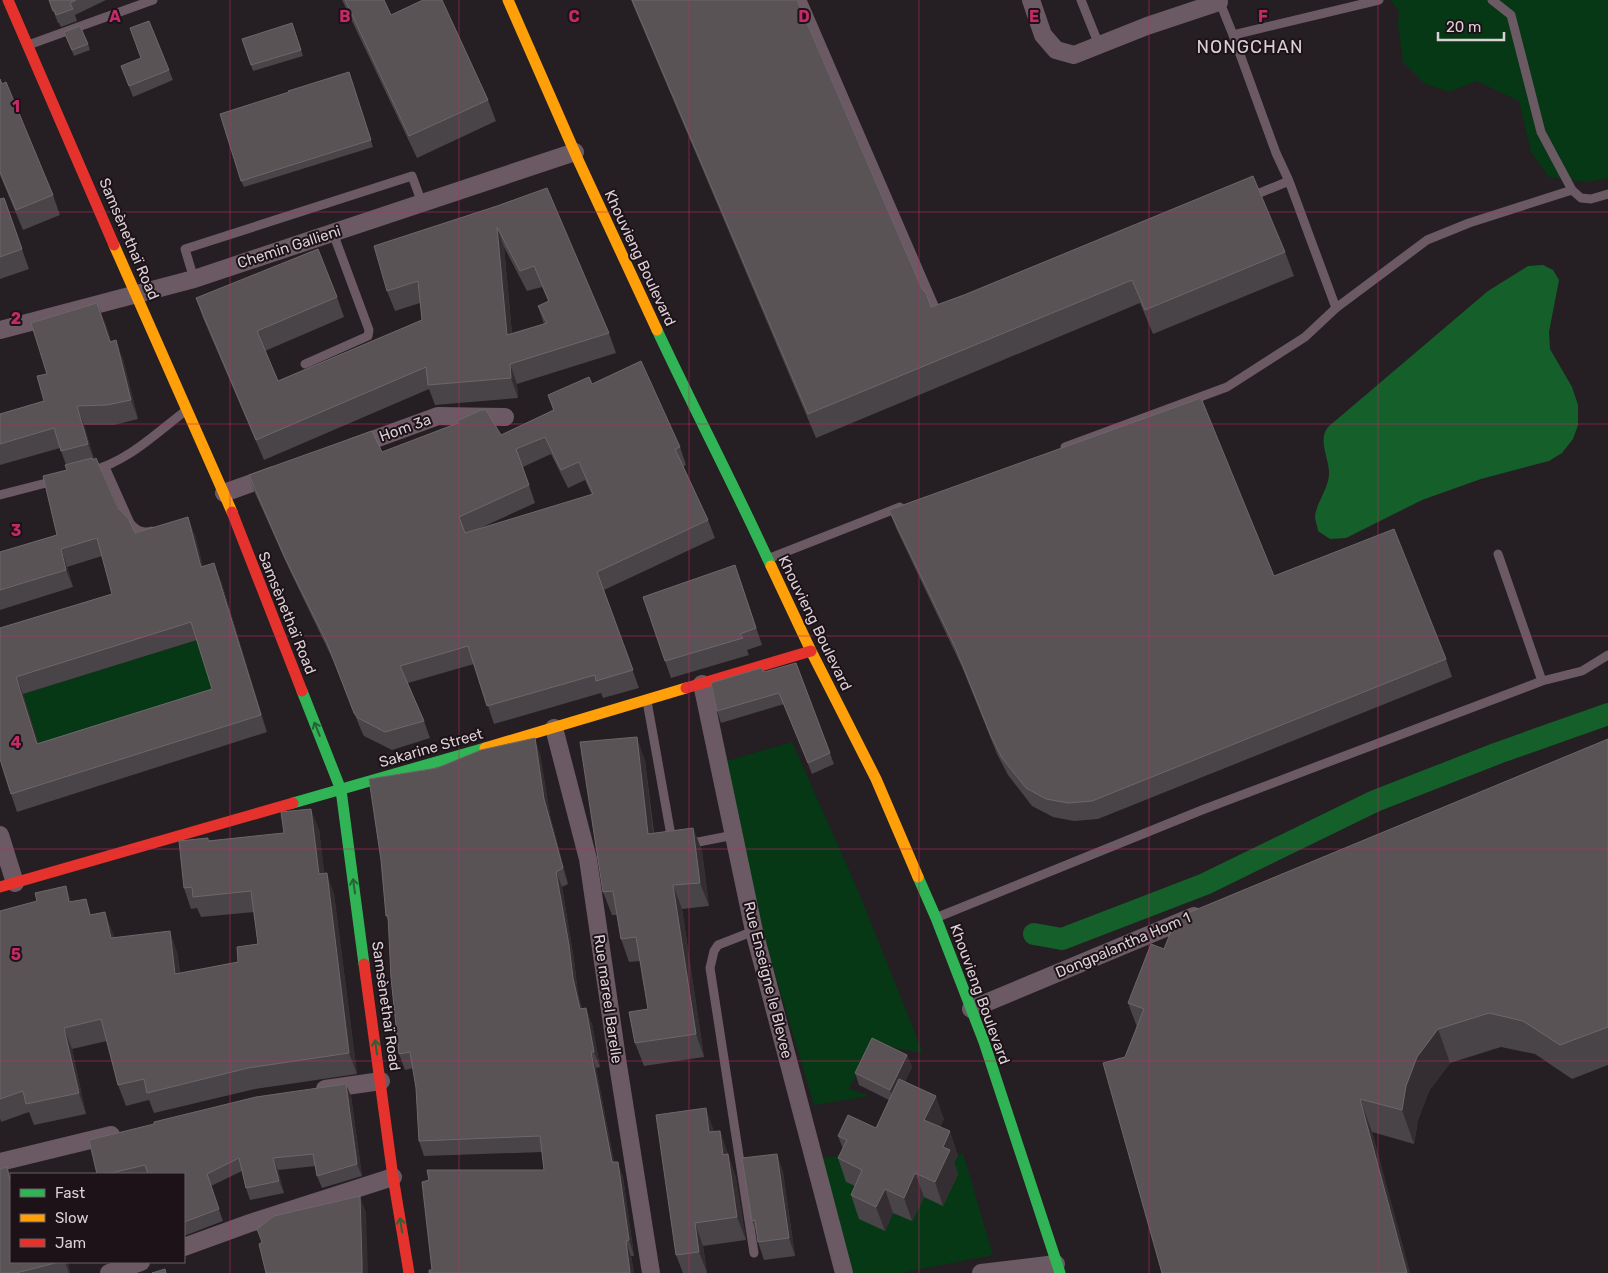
<svg xmlns="http://www.w3.org/2000/svg" width="1608" height="1273" font-family="Rubik,sans-serif">
	<style>
		.green { fill: #063815 }
		.water { fill: #15602a }
		.lines { fill: none; stroke-linecap: round; stroke-linejoin: round }
		.canal { stroke: #15602a; stroke-width: 22 }
		.lane { stroke: #6b5a64; stroke-width: 9 }
		.street { stroke: #6b5a64; stroke-width: 18 }
		.fast { stroke: #30b455; stroke-width: 11 }
		.slow { stroke: #ff9f0a; stroke-width: 11 }
		.jam { stroke: #e5322d; stroke-width: 11 }
		.wall { fill: #494447; fill-rule: evenodd }
		.shaded-wall { fill: #342e32 }
		.building { fill: #595356; stroke: #6d676a; fill-rule: evenodd }
		.oneway { stroke: #276337 }
		.grid { fill: none; stroke: #c42a67; stroke-width: 1; stroke-opacity: 0.55 }
		.labels { text-anchor: middle; stroke-width: 4; stroke-linejoin: round; paint-order: stroke }
		.street-label { font-size: 15px; fill: #dad1d5; stroke: #1e1219 }
		.quarter-label { font-size: 18px; letter-spacing: 1px; fill: #dad1d5; stroke: #1e1219 }
		.grid-label { font-size: 16px; text-anchor: middle; font-weight: bold; fill: #c42a67; stroke: #1e1219; stroke-width: 4; stroke-linejoin: round; paint-order: stroke }
	</style>
	<rect width="100%" height="100%" fill="#251e22"/>
	<path class="green" d="M1390,0H1608V178L1588,182L1549,177L1531,152L1519,101L1476,81L1450,92L1425,84L1403,62L1398,24L1399,11Z
		M198,640L219,707L44,761L23,694Z
		M792,742L857,888L923,1053L872,1044L849,1089L870,1096L814,1105L764,937L723,762Z
		M963,1153L993,1255L901,1273H853L819,1158L849,1155C858,1167 862,1181 870,1193C880,1206 898,1214 912,1221L924,1197L943,1205L951,1170L958,1155Z"/>
	<path class="water" d="M1543,265L1553,270L1559,280L1549,332L1550,349L1572,387L1578,405V425L1573,439L1562,453L1549,461L1481,479L1422,500L1346,538L1330,539L1318,531C1318,527 1315,521 1315,516C1317,502 1328,489 1329,475C1330,459 1317,441 1328,427L1488,291L1528,266Z"/>
	<g class="lines">
		<path class="canal" d="M1034,934L1062,939L1205,884L1375,801L1498,753L1608,714"/>
		<path class="lane" d="M802,0L936,310L942,313
			M1081,0L1099,45
			M1219,0L1233,35L1276,153L1289,181L1336,308
			M1492,0L1511,15L1541,132L1572,190L1581,198L1591,199L1608,194
			M1233,35L1379,0
			M31,44L153,0
			M1250,197L1289,181
			M194,279L185,249L412,176L422,203
			M305,364L368,336L369,330L333,233
			M1065,447L1227,387L1305,337L1336,308L1427,240L1469,223L1572,190
			M105,467L130,523C136,531 143,534 152,531
			M91,471C128,461 154,435 184,412
			M0,495L54,481
			M1498,554L1542,681
			M770,558L900,507
			M647,701L672,841
			M688,844L734,835
			M938,917L1202,810L1542,681L1582,671L1608,655
			M754,931L718,945L714,951L710,968L754,1253"/>
		<path class="street" d="M1031,0L1043,35L1056,50L1074,55L1147,26L1219,2
			M0,330L194,279L575,152
			M353,447L438,416L505,417
			M224,493L274,475
			M702,684L754,931L844,1273
			M554,728L588,859L618,1065L651,1273
			M0,835L15,883
			M971,1009L1194,916
			M325,1089L381,1081
			M0,1162L111,1135
			M184,1247L250,1223L393,1177
			M109,1273L141,1262
			M981,1273L1056,1264"/>
		<path class="fast" d="M657,330C694,409 735,487 771,566
			M302,691L341,790L364,964
			M293,803L485,748
			M918,877L936,918L984,1042L1060,1273"/>
		<path class="slow" d="M508,0L579,162L657,330
			M114,245L232,512
			M771,566L811,651L876,779L918,877
			M485,748L686,688"/>
		<path class="jam" d="M8,0L114,245
			M232,512L302,691
			M686,688L811,651
			M0,887L293,803
			M364,964L393,1177L409,1273"/>
	</g>
	<path class="wall" d="M49,0H106L75,15L77,21L61,27L59,23H58Z
		M342,0H384L391,15L488,100L496,121L417,158Z
		M631,0H797L922,289L931,307L1285,252L1294,276L1153,334L1140,303L816,438Z
		M292,23L303,56L253,71L242,39Z
		M64,32L88,44L90,50L74,56Z
		M121,66L169,70L173,80L133,97Z
		M349,72L373,147L244,187L241,181L289,92Z
		M0,79L53,195L60,215L23,230L0,175Z
		M4,198L29,269L0,279V199Z
		M497,206L609,333L616,353L517,384L518,398L435,405L429,389L264,460L203,318L196,298L337,297L344,317L265,351L278,381L422,320L420,303L395,311L387,291ZM504,247L527,291L542,287L548,301L538,306L544,324L512,334Z
		M105,322L111,341L123,359L138,419L114,425H84L94,459L118,508L135,533L195,535L203,567L221,581L267,732L17,812L11,794L0,628L112,594L102,556L67,567L73,587L0,610V552L57,535L67,470L66,465L60,448L0,465V414L44,401L47,374ZM197,640L212,689L38,743L23,694Z
		M592,384L680,447L686,465L683,467L708,520L715,538L604,590L639,688L603,698L601,693L494,724L474,664L408,683L424,721L430,738L392,750L364,736L361,730L333,660L291,573L255,493L249,475L382,452L501,435L553,410L548,395ZM551,454L568,488L585,480L592,495L476,530L535,503L523,467Z
		M889,510L1274,576L1446,659L1452,677L1098,819L1074,821L1053,817L1032,806L1008,775L997,754L962,667L896,528Z
		M741,582L762,645L747,650L749,655L671,678L665,661Z
		M796,663L834,764L812,774L784,704L721,723L717,711Z
		M1608,739V1065L1572,1079L1535,1054L1501,1047L1450,1063L1429,1091L1418,1120L1414,1144L1372,1132L1410,1273H1162L1125,1057L1137,1027L1128,1003L1164,949Z
		M540,754L550,815L568,884L562,887L574,960L578,994L582,1009L592,1024L600,1067L596,1068L614,1162L623,1177L634,1256H631L634,1273H429L544,1170L542,1152L424,1156L419,1141L416,1088L413,1068L405,1070L399,1054L389,922L386,916L381,860Z
		M645,760L654,833L693,828L702,851L709,906L682,909L704,1057L644,1066L635,1043L648,1009L640,961L629,962L621,939L617,915H612L603,892Z
		M319,829L324,873L334,894L357,1074L255,1089L154,1113L149,1100L126,1106L118,1085L107,1041L72,1049L86,1114L34,1125L29,1112L1,1122L0,1118V911L71,902L92,915L113,933L114,938L177,952L180,973L238,962L258,944L254,912L201,917L197,908L191,909L184,888L208,838L209,841Z
		M907,1055L912,1067L905,1081L944,1119L940,1127L958,1155L954,1163L958,1174L943,1206L924,1197L912,1221L893,1213L885,1231L859,1219L851,1195L855,1186L846,1182L838,1158L843,1149L838,1136L876,1128L889,1100L859,1085L855,1073Z
		M351,1096L362,1176L322,1188L317,1176L316,1166L278,1170L284,1193L250,1200L246,1188L242,1171L211,1186L223,1221L184,1236V1174H97Z
		M714,1131H720L736,1178L746,1240L703,1246L707,1273H683L676,1255Z
		M777,1154L783,1172L795,1256L764,1260L758,1242L757,1234L752,1221Z
		M11,1262H68L70,1273H0Z"/>
	<path class="shaded-wall" d="M497,227L504,247L514,355L507,335Z
		M97,303L105,322L117,361L110,342Z
		M116,340L123,359L138,419L131,400Z
		M510,364L517,384L518,398L511,378Z
		M77,406L84,425L95,463L88,444Z
		M188,517L195,535L208,585L201,567Z
		M61,549L67,567L73,587L66,570Z
		M214,563L221,581L267,732L261,715Z
		M735,565L741,582L762,645L756,628Z
		M16,677L23,694L44,761L37,744Z
		M637,737L645,760L656,858L648,834Z
		M535,738L540,754L550,815L568,884L563,868L544,799Z
		M311,809L319,829L327,895L319,874Z
		M693,828L702,851L709,906L700,883Z
		M556,872L562,887L574,960L578,994L585,1025L580,1009L573,978Z
		M327,873L334,894L357,1074L349,1053Z
		M673,885L682,909L704,1057L696,1034Z
		M66,886L73,907L69,902Z
		M86,899L93,920L90,915Z
		M105,912L113,933L119,959L111,938Z
		M170,931L177,952L182,995L175,974Z
		M586,1008L592,1024L600,1067L594,1052Z
		M64,1028L72,1049L86,1114L79,1093Z
		M1438,1029L1450,1063L1429,1091L1418,1120L1414,1144L1402,1110L1406,1086L1417,1057Z
		M591,1052L596,1068L617,1178L612,1162Z
		M907,1055L912,1067L894,1102L890,1090Z
		M346,1084L351,1096L362,1176L357,1164Z
		M936,1096L944,1119L933,1143L924,1120Z
		M1360,1099L1372,1132L1410,1273H1407Z
		M706,1108L714,1131L709,1132Z
		M720,1131L736,1178L746,1240L737,1217L723,1155Z
		M950,1131L958,1155L954,1163L958,1174L943,1206L935,1182L943,1147Z
		M777,1154L783,1172L795,1256L789,1238Z
		M273,1158L278,1170L284,1193L279,1181Z
		M618,1162L623,1177L634,1256L629,1240Z
		M7,1167L11,1178V1187Z
		M915,1173L924,1197L912,1221L904,1198Z
		M885,1189L893,1213L885,1231L876,1207Z
		M360,1196L366,1212L368,1273H362Z
		M695,1223L703,1246L707,1273L699,1252Z
		M626,1241L631,1256L634,1273H630Z
		M65,1262H68L70,1273H69Z"/>
	<path class="building" d="M49,0H76L70,3L73,9L56,15L55,11H53Z
		M345,0H384L391,15L423,0H442L488,100L409,136Z
		M632,0H797L922,289L926,293L931,307L964,295L1253,176L1285,252L1145,310L1132,280L808,414Z
		M149,21L169,70L129,86L121,66L141,58L130,28Z
		M292,23L301,50L251,65L242,39Z
		M80,26L88,44L72,50L64,32Z
		M349,72L371,140L241,181L220,114L289,92L288,91Z
		M0,79L2,84L6,82L53,195L16,210L0,172Z
		M547,188L609,333L510,364L511,378L428,385L426,367L256,440L196,298L318,249L337,297L257,331L278,381L422,320L418,281L387,291L374,246L497,206ZM497,227L520,271L534,266L549,301L538,306L547,323L507,335Z
		M4,198L22,249L0,257V199Z
		M97,303L110,342L116,340L131,400L107,405L77,406L88,444L61,451L54,428L0,444V414L44,401L37,376L47,374L31,323Z
		M641,361L680,447L675,449L708,520L597,572L633,670L596,681L595,675L487,706L468,646L400,666L424,721L385,732L358,718L354,713L327,643L284,556L249,475L372,431L382,452L458,423L457,421L481,410H486L501,435L554,410L548,395L589,377L592,384ZM545,437L561,470L579,462L593,494L465,533L459,517L529,485L516,449Z
		M1201,398L1274,576L1394,529L1446,659L1092,801L1068,803L1046,799L1026,788L1002,758L991,736L956,649L889,510Z
		M92,458L93,460L96,458L118,508L128,518L135,533L188,517L201,567L214,563L261,715L11,794L0,759V628L112,594L97,538L61,549L66,570L0,590V552L57,535L43,476L67,470L65,465ZM191,622L212,689L37,744L16,677Z
		M735,565L756,628L740,634L743,638L665,661L643,597Z
		M796,663L830,753L808,763L779,693L717,711L711,683L761,668L764,672Z
		M637,737L648,834L693,828L700,883L673,885L696,1034L635,1043L629,1012L648,1009L636,937L621,939L613,891L603,892L580,742Z
		M535,738L544,799L563,868L556,872L569,945L573,978L580,1009L586,1008L594,1052H591L612,1162H618L629,1240L626,1241L630,1273H429V1270H432L422,1182L429,1180L427,1170H544L540,1136L419,1141L416,1088L410,1052L399,1054L391,978L388,915L386,916L381,860L369,779L437,768L481,750Z
		M1608,739V1027L1560,1045L1523,1021L1489,1013L1438,1029L1417,1057L1406,1086L1402,1110L1360,1099L1407,1273H1162L1103,1063L1125,1057L1144,1009L1128,1003L1151,944L1164,949L1176,918Z
		M311,809L319,874L327,873L349,1053L248,1068L147,1093L144,1079L118,1085L101,1019L64,1028L79,1093L26,1104L23,1091L0,1099V911L37,901L35,893L66,886L69,902L86,899L90,915L105,912L111,938L170,931L175,974L238,962L237,947L258,944L251,891L193,897L192,887L184,888L179,841L208,838V841L284,833L281,812Z
		M872,1038L907,1055L890,1090L855,1073Z
		M899,1079L936,1096L924,1120L950,1131L943,1147L950,1150L935,1182L915,1173L904,1198L885,1189L876,1207L851,1195L862,1170L838,1158L847,1140L838,1136L848,1115L876,1128Z
		M346,1084L357,1164L317,1176L313,1154L273,1158L279,1181L246,1188L239,1158L207,1174L219,1209L184,1222V1174H152L151,1173L148,1174L145,1165L107,1174H97L89,1140L154,1124V1122L256,1097Z
		M706,1108L709,1132L720,1131L723,1155L728,1154L737,1217L695,1223L699,1252L676,1255L656,1115Z
		M777,1154L789,1238L758,1242L755,1220L752,1221L742,1158Z
		M7,1167L11,1185V1262H59L16,1273H0V1169Z
		M360,1196L362,1263V1273H266L259,1244L262,1242L257,1229L274,1216Z
		M165,1269L166,1273H152Z"/>
	<defs><path id="oneway-shaft" d="M-6 0H5M1.5-3L5.5 0L1.5 3" fill="none" stroke-width="1.6" stroke-linecap="round" stroke-linejoin="round" transform="scale(1.25)"/></defs>
	<g class="oneway">
		<use href="#oneway-shaft" transform="translate(317 729) rotate(-112)"/>
		<use href="#oneway-shaft" transform="translate(354 886) rotate(-98)"/>
		<use href="#oneway-shaft" transform="translate(376 1047) rotate(-98)"/>
		<use href="#oneway-shaft" transform="translate(401 1225) rotate(-99)"/>
	</g>
	<path class="grid" d="M230,0V1273M459,0V1273M689,0V1273M919,0V1273M1149,0V1273M1378,0V1273M0,212H1608M0,424H1608M0,636H1608M0,849H1608M0,1061H1608"/>
	<g class="labels">
		<g class="street-label">
			<text transform="translate(129 239) rotate(67)" y="5">Samsènethaï Road</text>
			<text transform="translate(289 247) rotate(-18)" y="5">Chemin Gallieni</text>
			<text transform="translate(640 258) rotate(65)" y="5">Khouvieng Boulevard</text>
			<text transform="translate(405 428) rotate(-20)" y="5">Hom 3a</text>
			<text transform="translate(287 613) rotate(68)" y="5">Samsènethaï Road</text>
			<text transform="translate(815 623) rotate(64)" y="5">Khouvieng Boulevard</text>
			<text transform="translate(431 748) rotate(-16)" y="5">Sakarine Street</text>
			<text transform="translate(1123 945) rotate(-23)" y="5">Dongpalantha Hom 1</text>
			<text transform="translate(768 980) rotate(76)" y="5">Rue Enseigne le Blevee</text>
			<text transform="translate(980 994) rotate(70)" y="5">Khouvieng Boulevard</text>
			<text transform="translate(608 999) rotate(82)" y="5">Rue mareel Barelle</text>
			<text transform="translate(386 1006) rotate(82)" y="5">Samsènethaï Road</text>
		</g>
		<g class="quarter-label">
			<text x="1250" y="53">NONGCHAN</text>
		</g>
	</g>
	<g class="grid-label">
		<text x="115" y="22">A</text>
		<text x="345" y="22">B</text>
		<text x="574" y="22">C</text>
		<text x="804" y="22">D</text>
		<text x="1034" y="22">E</text>
		<text x="1263" y="22">F</text>
		<text x="16" y="112">1</text>
		<text x="16" y="324">2</text>
		<text x="16" y="536">3</text>
		<text x="16" y="748">4</text>
		<text x="16" y="960">5</text>
	</g>
	<rect x="10" y="1173" width="175" height="90" fill="#1e1219" stroke="#695e64"/>
	<rect x="20" y="1189" width="25" height="8" fill="#30b455" stroke="#695e64"/>
	<text x="55" y="1198" font-size="15" fill="#dad1d5">Fast</text>
	<rect x="20" y="1214" width="25" height="8" fill="#ff9f0a" stroke="#695e64"/>
	<text x="55" y="1223" font-size="15" fill="#dad1d5">Slow</text>
	<rect x="20" y="1239" width="25" height="8" fill="#e5322d" stroke="#695e64"/>
	<text x="55" y="1248" font-size="15" fill="#dad1d5">Jam</text>
	<path d="M1438 32v8h66v-8" fill="none" stroke="#dad1d5" stroke-width="2.5"/>
	<text x="1446" y="32" font-size="15" fill="#dad1d5" stroke="#1e1219" stroke-width="4" paint-order="stroke">20 m</text>
</svg>
